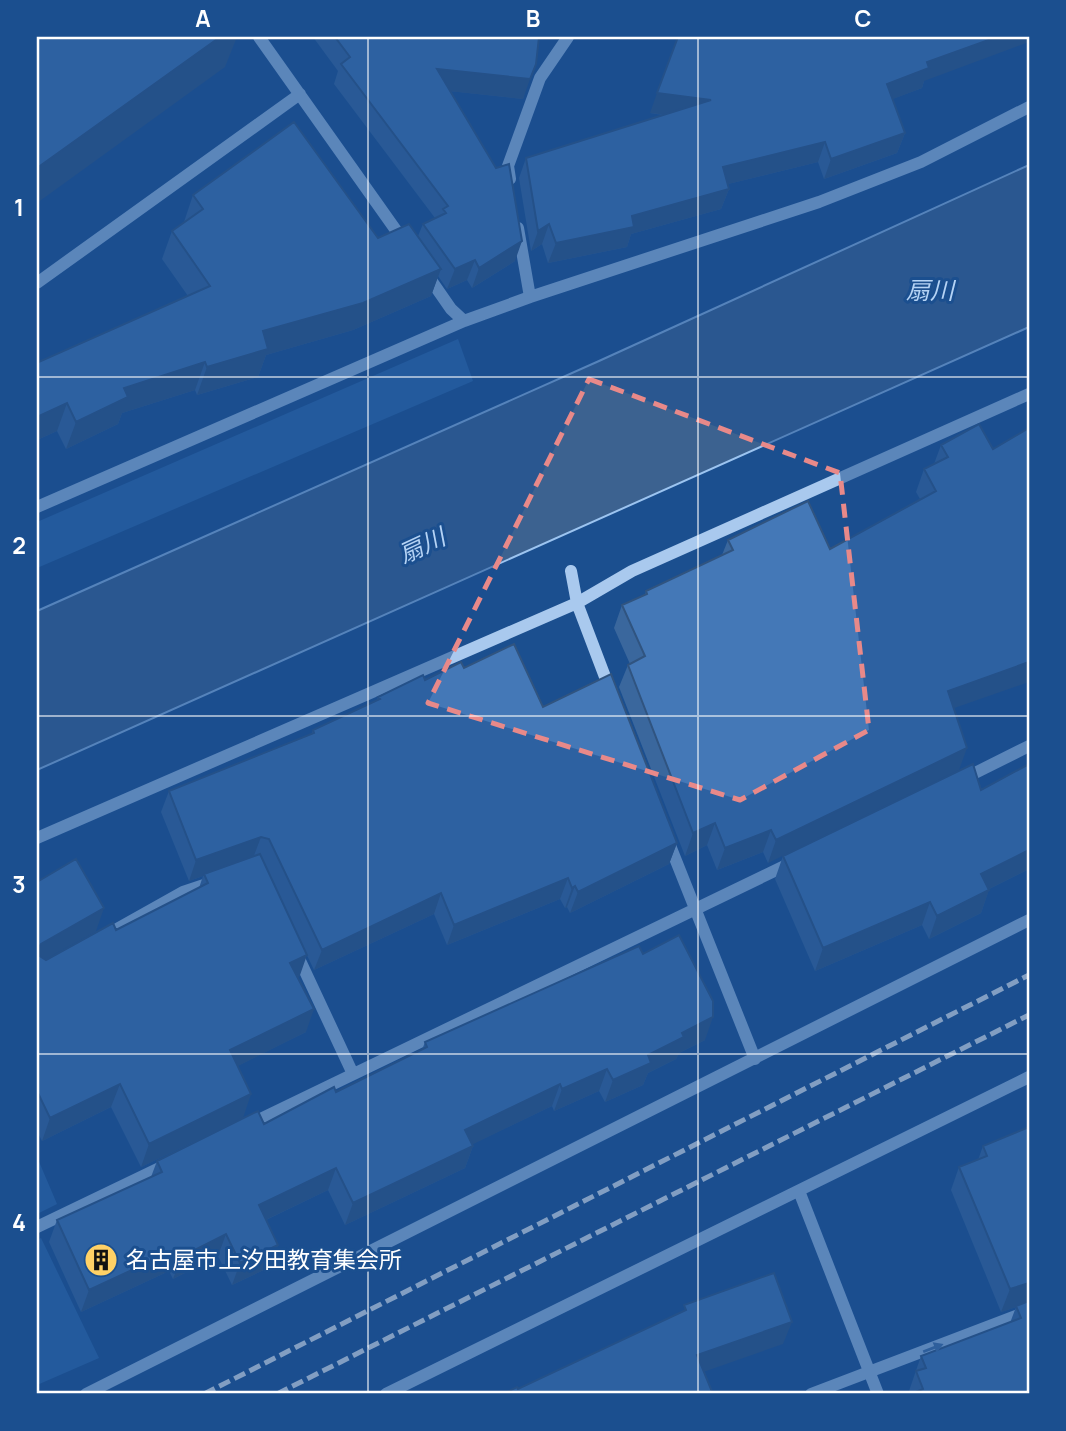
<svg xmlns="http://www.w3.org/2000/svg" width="1066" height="1431" font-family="Manrope,'Noto Sans JP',sans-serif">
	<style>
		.green { fill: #2e69ad }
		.water { fill: #3c6290; stroke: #9cc4f0; stroke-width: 2 }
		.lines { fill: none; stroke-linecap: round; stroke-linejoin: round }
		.minor { stroke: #a9c9ee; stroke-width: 12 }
		.rail { stroke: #fff; stroke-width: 5; stroke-dasharray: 12 5; stroke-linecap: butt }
		.wall { fill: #3a679d }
		.shaded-wall { fill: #305480 }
		.building { fill: #4478b7; stroke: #305480; stroke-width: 2 }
		.oneway { fill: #4674ac }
		.marked { fill: none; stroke: #e88989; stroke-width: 5; stroke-dasharray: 14 9; stroke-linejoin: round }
		.grid { fill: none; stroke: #fff; stroke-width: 2; stroke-opacity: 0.55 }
		.labels { text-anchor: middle; stroke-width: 6; stroke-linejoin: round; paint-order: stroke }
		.poi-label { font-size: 23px; fill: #fff; stroke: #1b4f8f; text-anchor: start }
		.water-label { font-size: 24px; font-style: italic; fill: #b5d3f5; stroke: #1b4f8f }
		.neatline { fill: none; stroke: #fff; stroke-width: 2.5 }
		.grid-label { font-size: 23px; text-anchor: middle; font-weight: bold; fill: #fff }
	</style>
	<rect width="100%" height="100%" fill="#1b4f8f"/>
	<path class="green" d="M458,339L473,381L37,568V522Z
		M37,1157L57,1204L37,1214Z
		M41,1238L99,1358L37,1385V1240Z"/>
	<path class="water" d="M1029,165V327L37,770V611L599,361Z"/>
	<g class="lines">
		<path class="minor" d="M259,37L405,243
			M510,179L508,166L540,78L568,37
			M518,228L530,297
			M426,273L451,309L464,321
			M37,283L300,94
			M37,507L464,321L530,297L819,202L921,162L1029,107
			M571,571L577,603L610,690
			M963,779L1029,746
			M37,838L577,603L632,571L1029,394
			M667,838L755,1059
			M101,938L183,892L213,882
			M296,952L353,1074
			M248,1125L793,862
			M799,1191L878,1394
			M37,1227L166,1165
			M86,1394L1029,920
			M386,1394L1029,1077
			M811,1394L1029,1311"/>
		<path class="rail" d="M204,1394L1029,975
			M277,1394L1029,1015"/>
	</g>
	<path class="wall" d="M313,37H539L523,99L450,91L515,261L472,288L467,280L447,289L438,276L431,296L353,330L266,355L258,377L197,395L195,390L122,413L118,424L66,449L57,431L37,440V356L39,362L188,296L162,259L172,231L184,222L193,195L378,238L418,236L423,224L435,218L334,84L338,71Z
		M924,81L922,88L892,99L905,133L897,153L824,179L818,162L728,184L729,189L721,209L631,234L627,247L548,263L542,244L531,251L519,178L526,158L663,115L650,113Z
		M979,424L954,708L768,863L763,852L717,870L707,845L685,856L619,687L628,665L630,664L614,628L622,605L645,595L646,591L722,555L728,540L830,549L920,499L916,492L924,469L934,464L941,445Z
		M464,668L543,707L677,843L669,864L570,913L567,907L565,908L560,899L447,945L434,914L314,970L305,951L298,978L306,1032L237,1066L243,1118L141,1167L111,1107L42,1141L37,1131V882L96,931L45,959L116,930L199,888L203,876L189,881L161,812L169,791L311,735L313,730L377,700L378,697L425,680Z
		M1029,764V869L989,889L981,913L929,939L922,925L815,971L775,879L783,856L981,790Z
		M643,954L705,1040L679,1053L676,1059L648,1073L643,1085L605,1102L599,1091L554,1111L552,1106L472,1144L473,1146L465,1168L345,1225L328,1190L266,1220L278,1245L270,1267L232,1285L218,1256L173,1279L169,1271L81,1312L49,1242L57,1220L151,1177L157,1161L264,1124L336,1092L422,1050L425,1042Z
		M1029,1125V1394H908L921,1356L1010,1323L1016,1307L1001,1312L951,1190L959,1167L978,1160L983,1146L1028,1128Z"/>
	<path class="shaded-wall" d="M220,37H237L225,67L37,203V168Z
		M997,37H1029V42L924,81L922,88L880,104L887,84L927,62Z
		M437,69L530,79L523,99L429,89Z
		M657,93L711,100L704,119L650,113Z
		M905,133L897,153L824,179L831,159Z
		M825,142L818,162L716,187L723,167Z
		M729,189L721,209L631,234L627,247L548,263L556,243L632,216Z
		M549,224L542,244L531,251L538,231Z
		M522,241L515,261L472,288L479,268Z
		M475,260L467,280L447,289L455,269Z
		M441,269L431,296L353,330L266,355L258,377L197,395L207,367L263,331Z
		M205,362L195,390L122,413L118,424L66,449L76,422L124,388Z
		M67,403L57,431L37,440V417Z
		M1029,662V682L940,713L948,691Z
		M967,748L959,770L768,863L776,840Z
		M715,823L707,845L685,856L693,833Z
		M771,830L763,852L717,870L725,848Z
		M261,837L253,858L189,881L196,860Z
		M677,843L669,864L570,913L578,892Z
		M1029,850V869L973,897L981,874Z
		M568,878L560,899L447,945L454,925Z
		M575,886L567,907L565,908L572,888Z
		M989,890L981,913L929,939L937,916Z
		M441,893L434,914L314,970L322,950Z
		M930,902L922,925L815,971L823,948Z
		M104,908L96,931L37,964V950L41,944Z
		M307,955L299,978L290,963Z
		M314,1009L306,1032L222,1074L230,1050Z
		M713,1017L705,1040L679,1053L676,1059L648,1073L643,1085L605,1102L613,1080L648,1055L682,1033Z
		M607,1069L599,1091L554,1111L562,1089Z
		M120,1084L111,1107L42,1141L50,1118Z
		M560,1084L552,1106L457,1152L465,1130Z
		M251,1094L243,1118L141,1167L149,1144Z
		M473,1146L465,1168L345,1225L353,1203Z
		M336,1168L328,1190L251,1227L259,1205Z
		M226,1234L218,1256L173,1279L181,1257Z
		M278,1245L270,1267L232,1285L240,1263Z
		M177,1249L169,1271L81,1312L89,1290Z
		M1029,1283V1303L1001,1312L1010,1289Z
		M792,1322L783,1344L689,1377L697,1355Z"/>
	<path class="building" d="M37,37H220L37,168Z
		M335,37H539L536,64L530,79L437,69L496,168L509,164L522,241L479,268L475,260L455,269L423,224L446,213L443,209L448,206L341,64L350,57Z
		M678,37H997L927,62L929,68L887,84L905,133L831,159L825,142L723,167L729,189L632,216L634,227L556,243L549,224L538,231L526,158L711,100L657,93Z
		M294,122L378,238L409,224L441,269L363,303L263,331L268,349L207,367L205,362L124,388L128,397L76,422L67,403L37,417V356L39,362L210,286L172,231L203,209L193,195Z
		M979,424L993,449L1029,428V662L948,691L967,748L776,840L771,830L725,848L715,823L693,833L628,665L645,656L622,605L647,594L646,591L733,550L728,540L808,501L830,549L936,491L924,469L948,457L941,445Z
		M514,644L543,707L611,674L677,843L578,892L575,886L572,888L568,878L454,925L441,893L322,950L269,839L261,837L196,860L169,791L314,733L313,730L380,699L378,697L423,675L425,680L461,662L464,668Z
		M973,764L981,790L1029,764V850L981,874L989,890L937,916L930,902L823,948L783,856Z
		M260,854L307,955L290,963L314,1009L230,1050L251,1094L149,1144L120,1084L50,1118L37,1091V950L38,955L46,960L113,923L116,930L208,883L204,874Z
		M76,859L104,908L41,944L37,950V882Z
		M679,935L713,1001V1017L682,1033L684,1037L648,1055L651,1063L613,1080L607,1069L562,1089L560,1084L465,1130L473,1146L353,1203L336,1168L259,1205L278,1245L240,1263L226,1234L181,1257L177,1249L89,1290L57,1220L162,1172L157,1161L258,1111L264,1124L334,1087L336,1092L427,1047L425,1042L639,946L643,954Z
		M1029,1127V1283L1010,1289L959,1167L987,1156L983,1146Z
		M774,1273L792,1322L697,1355L713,1394H503L517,1387L518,1389L686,1310L684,1305Z
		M1029,1301V1394H911L923,1389L916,1371L926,1368L921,1356L1021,1318L1016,1306Z"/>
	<defs><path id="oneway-solid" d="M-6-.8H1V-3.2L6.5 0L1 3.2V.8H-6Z" transform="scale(1.75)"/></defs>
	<use class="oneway" href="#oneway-solid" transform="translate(933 1348) rotate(-21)"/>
	<path d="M0 0H1066V1431H0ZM589,379L840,473L869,730L740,800L428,703Z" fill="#1b4f8f" fill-opacity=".55" fill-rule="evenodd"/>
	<path class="marked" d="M589,379L840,473L869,730L740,800L428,703Z"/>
	<path class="grid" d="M368,37V1394M698,37V1394M37,377H1029M37,716H1029M37,1054H1029"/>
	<defs>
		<symbol id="building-disc" viewBox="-11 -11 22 22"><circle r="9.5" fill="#ffd166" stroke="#1b4f8f"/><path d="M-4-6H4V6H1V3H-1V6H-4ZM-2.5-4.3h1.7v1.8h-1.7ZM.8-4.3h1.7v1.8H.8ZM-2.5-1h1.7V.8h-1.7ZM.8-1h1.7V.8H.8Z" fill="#111"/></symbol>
	</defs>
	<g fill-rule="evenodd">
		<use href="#building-disc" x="82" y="1241" width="38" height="38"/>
	</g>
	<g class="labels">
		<g class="poi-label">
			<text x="126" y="1268">名古屋市上汐田教育集会所</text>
		</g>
		<g class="water-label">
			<text x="930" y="299">扇川</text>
			<text transform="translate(422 546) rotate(-25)" y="8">扇川</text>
		</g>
	</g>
	<rect width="1066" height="1431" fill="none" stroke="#1b4f8f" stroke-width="77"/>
	<rect x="38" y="38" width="990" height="1354" class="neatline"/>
	<g class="grid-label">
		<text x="203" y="27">A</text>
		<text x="533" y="27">B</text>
		<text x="863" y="27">C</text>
		<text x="19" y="216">1</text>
		<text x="19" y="554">2</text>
		<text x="19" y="893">3</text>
		<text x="19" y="1231">4</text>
	</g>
</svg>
